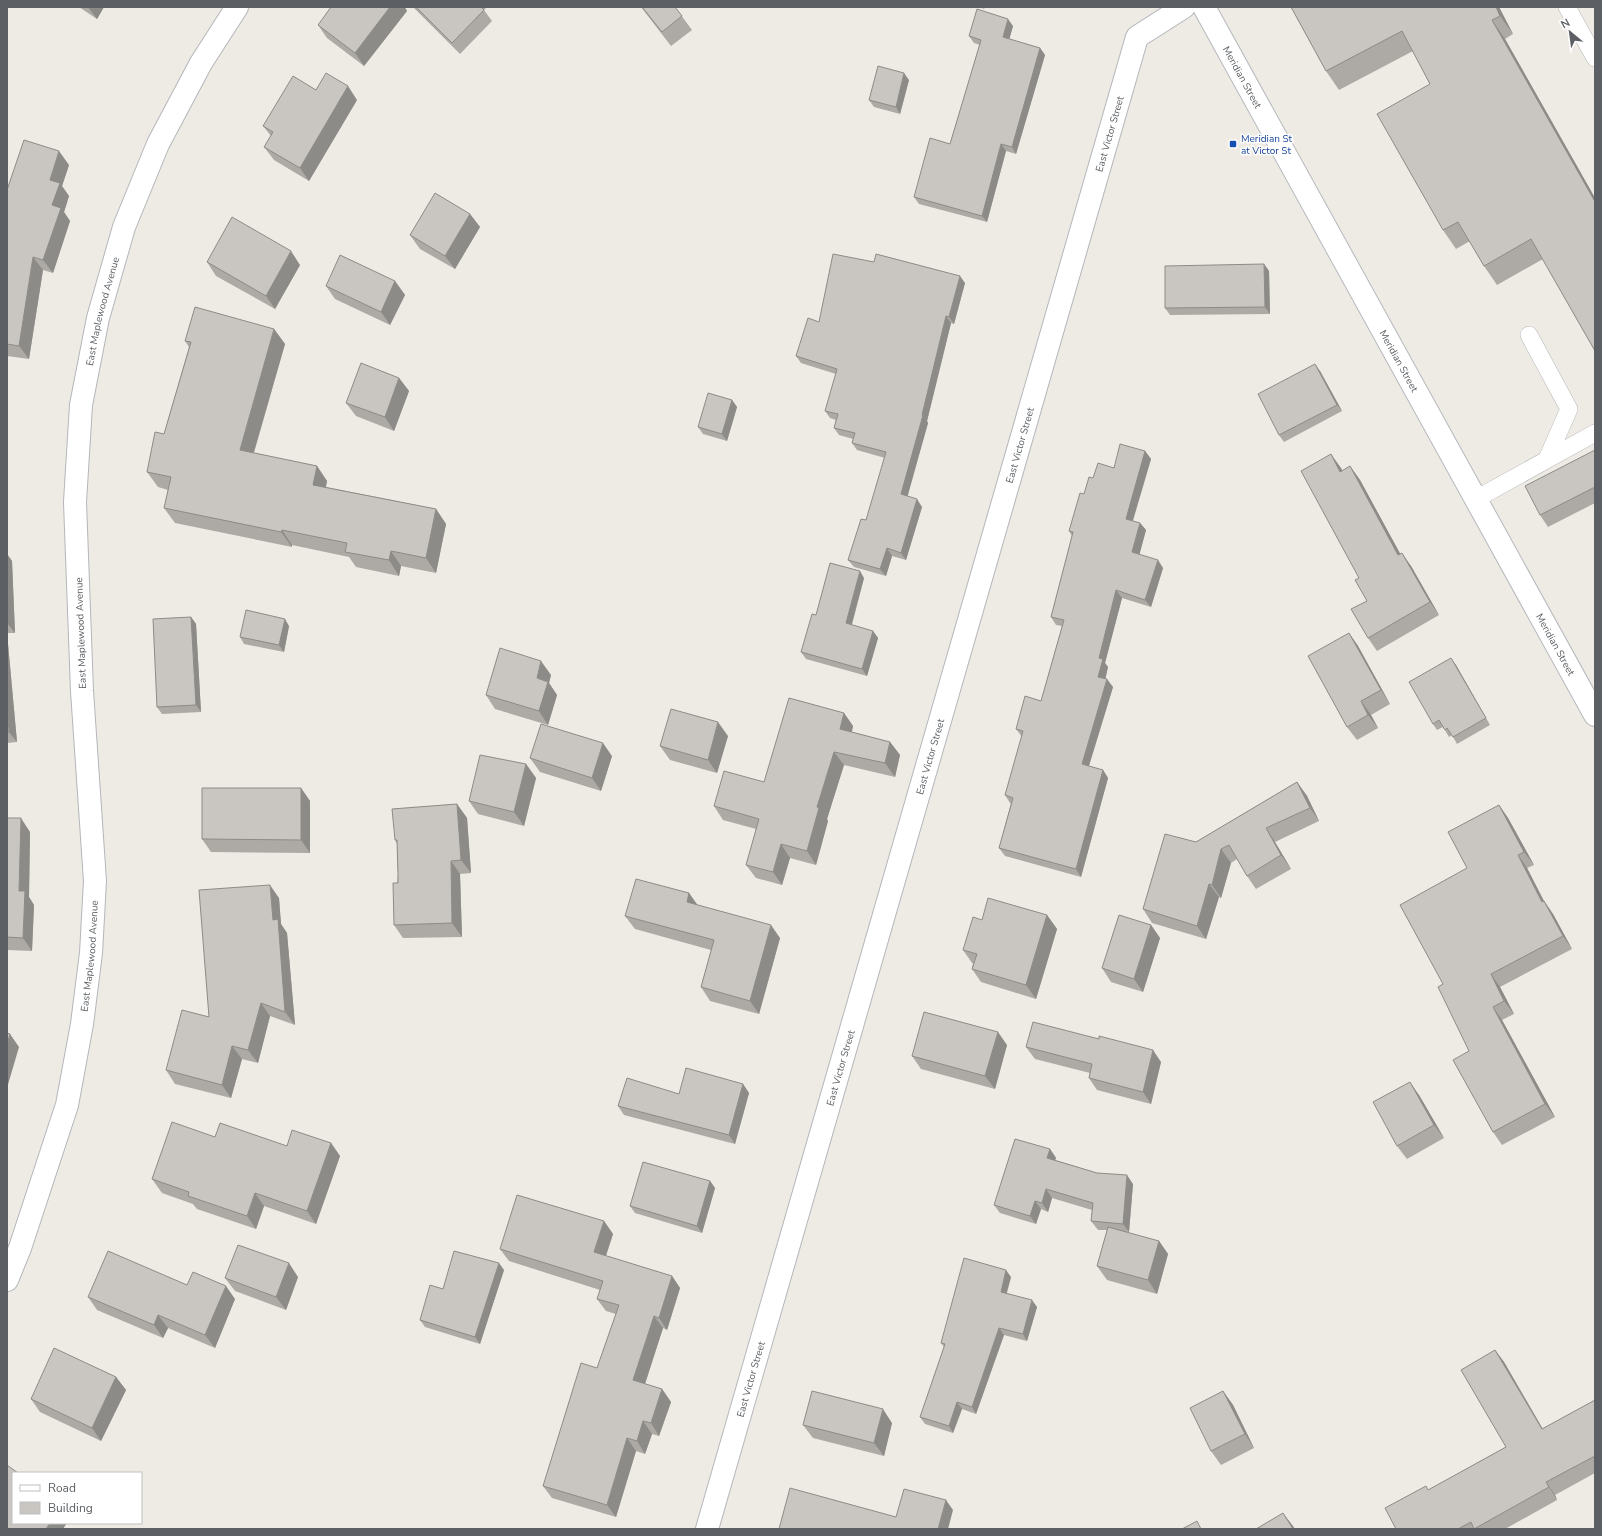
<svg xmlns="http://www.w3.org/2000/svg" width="1602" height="1536" font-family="'Nunito Sans',sans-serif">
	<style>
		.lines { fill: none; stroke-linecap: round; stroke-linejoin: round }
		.service-casing { stroke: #b4b6ba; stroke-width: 18 }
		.minor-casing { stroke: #b4b6ba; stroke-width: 24 }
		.secondary-casing { stroke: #b5b8bd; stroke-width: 24 }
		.service { stroke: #fff; stroke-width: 17 }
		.minor { stroke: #fff; stroke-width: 22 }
		.secondary { stroke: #fff; stroke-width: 22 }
		.wall { fill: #adaaa6 }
		.shaded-wall { fill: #8d8b87 }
		.building { fill: #c9c6c1; stroke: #8d8b87 }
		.transit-dot { fill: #1a4fb4; stroke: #fff; stroke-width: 1.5 }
		.labels { text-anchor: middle; stroke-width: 3; stroke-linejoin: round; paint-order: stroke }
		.street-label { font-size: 10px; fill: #5c6064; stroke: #fff }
		.transit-label { font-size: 10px; fill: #164399; stroke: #fff; text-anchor: start }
	</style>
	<rect width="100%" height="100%" fill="#eeebe4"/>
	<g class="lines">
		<defs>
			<path id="service" d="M1567,7L1595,58
				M1529,335L1569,409L1547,459
				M1476,499L1595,433"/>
			<g id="minor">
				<path id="s1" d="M7,1280L20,1248L67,1105L82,1024L91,953L95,881L82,691L75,502L81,405L98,318L124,227L158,144L201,63L237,7"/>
				<path id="s2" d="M707,1529L1137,37L1184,7"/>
			</g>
			<g id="secondary">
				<path id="s3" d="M1204,7L1595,715"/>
			</g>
		</defs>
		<use href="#service" class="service-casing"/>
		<use href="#minor" class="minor-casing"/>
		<use href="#secondary" class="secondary-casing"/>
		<use href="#service" class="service"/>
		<use href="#minor" class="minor"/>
		<use href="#secondary" class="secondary"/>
	</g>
	<path class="wall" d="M79,7H104L97,19Z
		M413,7H487L484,10L492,21L460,54Z
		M641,7H675L692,30L671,46Z
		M982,7H987L983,9Z
		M1291,7H1499L1513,34L1505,39L1595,198V351L1543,259L1497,285L1484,266L1470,241L1456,249L1443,230L1430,84L1413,51L1339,90L1326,71Z
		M407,11L364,66L327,38L318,25Z
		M1013,26L1009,39L1040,48L1045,55L1016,154L1006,151L987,222L919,204L914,197L950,144L980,45L974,43L969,36Z
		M909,80L900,114L874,107L869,100Z
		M316,90L357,100L309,181L274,160L264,147L271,136L263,126Z
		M69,165L62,186L69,196L64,212L70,221L53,273L43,270L29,359L7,356V190Z
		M470,214L480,227L455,269L420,249L410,235Z
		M207,262L300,265L275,309L216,276Z
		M1264,264L1269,271L1270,314L1170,315L1165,308Z
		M395,281L405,295L390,325L335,299L326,286Z
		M965,283L954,324L951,323L927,421L928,423L907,496L922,507L906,560L892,556L886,576L854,567L848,560L866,520L885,458L857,450L852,443L853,439L839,435L834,428L836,420L830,418L825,411L836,374L801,363L796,356L819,322Z
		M274,329L285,344L254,453L317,466L327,481L326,487L436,509L446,524L436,573L401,566L399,576L356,567L349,557L292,545V547L175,523L164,508L168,490L158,487L147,472L164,434L189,347L185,341Z
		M1320,371L1342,411L1284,442L1279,435Z
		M399,378L409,391L394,431L356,416L346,403Z
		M732,400L737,407L727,441L703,434L698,427Z
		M1595,450V503L1548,527L1540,515Z
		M1145,451L1151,459L1133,521L1140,523L1146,530L1139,555L1163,568L1151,607L1122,598L1105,663L1108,667L1105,679L1113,687L1089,766L1103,770L1108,778L1081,877L1005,856L999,848L1011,803H1010L1005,795L1022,737L1016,729L1041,701L1062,626L1056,625L1051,617L1072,536L1069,531L1084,494L1093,478Z
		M1350,466L1360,480L1400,554L1411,566L1439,615L1377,651L1368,638L1367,601L1359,578L1341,468L1342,471Z
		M7,554L12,561L15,633H7L17,742L7,743Z
		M864,578L852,625L873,631L878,638L867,676L806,659L801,652L816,615Z
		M191,617L196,624L201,712L162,714L157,707Z
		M289,626L284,652L244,644L240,637Z
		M1349,633L1358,646L1390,704L1371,715L1378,728L1357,740L1347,727Z
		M1456,665L1490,725L1457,744L1452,735L1449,737L1443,727L1437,730L1433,724Z
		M551,675L549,683L557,695L548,725L495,709L486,695Z
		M844,713L853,726L852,732L890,742L900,755L895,777L844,765L827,819L828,821L816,865L790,858L782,885L756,878L746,865L756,829L723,820L714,806L764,782Z
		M728,736L717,773L670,760L660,746Z
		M612,756L601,791L540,772L530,758Z
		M526,764L536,778L524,826L478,814L469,801Z
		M1297,782L1307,796L1319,821L1275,842L1291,869L1256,889L1247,876L1237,859L1231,863L1221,898L1219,897L1206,939L1152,923L1143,909L1196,842Z
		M301,788L310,801V853L211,852L202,839Z
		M457,804L467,818L471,873L460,874L462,937L403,938L394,925L398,874L397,844L395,840Z
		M1499,805L1508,818L1534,865L1527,868L1544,901L1553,914L1572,949L1500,987L1514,1014L1502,1020L1555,1117L1502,1145L1493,1132L1469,1051L1443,984L1467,868Z
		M7,818L30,832L29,897L34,905L32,951L7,950Z
		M689,893L697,905L780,938L759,1014L710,1001L701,987L711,950L635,929L625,916Z
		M279,898L281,924L287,933L295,1025L270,1016L258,1063L242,1059L231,1098L175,1084L166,1070L209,1017Z
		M1047,915L1057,929L1036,999L981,982L972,969L973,963H972L963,950L982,920Z
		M1151,925L1160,938L1143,992L1111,982L1102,968Z
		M1099,1039L1161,1062L1151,1104L1097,1090L1089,1078L1090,1073L1035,1059L1026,1047Z
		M1007,1045L995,1089L921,1069L912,1056Z
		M743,1084L749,1093L735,1144L624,1115L618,1106L679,1094Z
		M1419,1095L1444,1138L1407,1159L1397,1146Z
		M215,1137L287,1146L331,1143L340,1156L316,1224L264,1206L256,1229L197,1209L193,1204L162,1193L152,1179Z
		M1050,1149L1056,1158L1055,1160L1133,1184L1129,1232H1124L1159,1241L1168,1254L1157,1294L1107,1280L1097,1266L1107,1230H1098L1091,1221L1092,1210L1052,1198L1048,1212L1041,1209L1036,1224L1000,1213L994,1205Z
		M710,1181L715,1188L702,1233L635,1213L630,1206Z
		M604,1221L613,1234L606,1256L672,1276L680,1288L667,1330L663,1328L645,1384L662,1389L671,1402L659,1436L652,1434L645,1454L636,1451L616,1517L552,1498L543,1486L597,1368L616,1314L606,1311L597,1299L600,1290L509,1261L500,1249Z
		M504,1270L480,1344L425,1327L420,1320L443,1289Z
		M298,1277L286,1310L235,1291L225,1278Z
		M1011,1277L1007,1293L1037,1307L1027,1341L1004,1335L976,1414L962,1409L953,1433L925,1424L920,1417L944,1347L941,1343Z
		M187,1285L235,1299L215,1348L168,1328L163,1338L97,1310L88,1297Z
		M1495,1350L1504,1362L1543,1429L1595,1400V1473L1555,1495L1557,1500L1505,1529H1396L1429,1490L1506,1447Z
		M116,1377L126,1390L101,1441L40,1412L31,1399Z
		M1223,1391L1233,1405L1254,1448L1221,1465L1211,1451Z
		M892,1423L884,1456L813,1438L803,1425Z"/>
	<path class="shaded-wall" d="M88,7H104L97,19Z
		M390,7H405L407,11L364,66L355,53Z
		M1496,7H1499L1513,34L1500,16Z
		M1008,19L1013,26L1008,44L1003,37Z
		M1492,20L1505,39L1595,198V202Z
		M1040,48L1045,55L1016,154L1012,147Z
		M904,73L909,80L900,114L896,107Z
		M348,86L357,100L309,181L300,168Z
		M1001,144L1006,151L987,222L982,216Z
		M59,151L69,165L62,186L69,196L64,212L70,221L53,273L43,260L52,205L50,180Z
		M470,214L480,227L455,269L445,256Z
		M291,251L300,265L275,309L266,296Z
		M33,257L43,270L29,359L19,346Z
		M1264,264L1269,271L1270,314L1265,307Z
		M960,276L965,283L954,324L949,317Z
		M395,281L405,295L390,325L381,312Z
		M946,316L951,323L927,421L928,423L906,502L901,494Z
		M274,329L285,344L250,465L240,450Z
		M1315,364L1320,371L1342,411L1337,405Z
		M399,378L409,391L394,431L385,417Z
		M732,400L737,407L727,441L722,434Z
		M1145,451L1151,459L1131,526L1126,519Z
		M1331,454L1341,468L1350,485L1340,472Z
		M317,466L327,481L323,500L313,485Z
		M1350,466L1360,480L1408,568L1398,555Z
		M917,499L922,507L906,560L901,553Z
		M436,509L446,524L436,573L426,558Z
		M1140,523L1146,530L1138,560L1132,552Z
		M282,530L292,545V547L281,532Z
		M887,548L892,556L886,576L880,569Z
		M391,551L401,566L399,576L389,560Z
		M1402,553L1411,566L1439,615L1430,602Z
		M7,554L12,561L15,633L7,623Z
		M1158,560L1163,568L1151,607L1145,600Z
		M860,571L864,578L850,630L846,623Z
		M1116,590L1122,598L1105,663L1108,667L1104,685L1098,677L1099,658Z
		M191,617L196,624L201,712L196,705Z
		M285,619L289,626L284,652L279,645Z
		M873,631L878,638L867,676L862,669Z
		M7,633L17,742L9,732L7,706Z
		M1349,633L1358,646L1390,704L1381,690Z
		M1451,658L1456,665L1490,725L1486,718Z
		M541,661L551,675L549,683L557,695L548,725L539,711L537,678Z
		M1107,679L1113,687L1087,772L1082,764Z
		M1361,701L1371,715L1378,728L1368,715Z
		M844,713L853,726L849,742L840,729Z
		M718,722L728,736L717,773L708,760Z
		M890,742L900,755L895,777L885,763Z
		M603,743L612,756L601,791L592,778Z
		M834,752L844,765L827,819L828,821L816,865L807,851L817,807Z
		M526,764L536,778L524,826L514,812Z
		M1103,770L1108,778L1081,877L1076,869Z
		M1297,782L1307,796L1319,821L1310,808Z
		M301,788L310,801V853L301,840Z
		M457,804L467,818L471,873L461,860Z
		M1499,805L1508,818L1534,865L1524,852Z
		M21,818L30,832L29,897L34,905L32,951L23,938L19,891Z
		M1266,828L1275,842L1291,869L1281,855Z
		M781,844L790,858L782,885L773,872Z
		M1221,849L1231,863L1221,898L1212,885Z
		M1518,855L1527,868L1551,915L1542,902Z
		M451,861L460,874L462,937L452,923Z
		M1209,884L1219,897L1206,939L1197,926Z
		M270,885L279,898L281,924L287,933L295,1025L285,1012L273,920Z
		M689,893L699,907L687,902Z
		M1544,901L1553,914L1572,949L1563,936Z
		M1047,915L1057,929L1036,999L1026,985Z
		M771,925L780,938L759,1014L750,1001Z
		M1151,925L1160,938L1143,992L1134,979Z
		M1491,974L1500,987L1514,1014L1504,1001Z
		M261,1003L270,1016L258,1063L248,1050Z
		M1493,1007L1502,1020L1555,1117L1545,1104Z
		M998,1032L1007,1045L995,1089L985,1076Z
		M10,1034L19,1047L7,1088V1045Z
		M232,1046L242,1059L231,1098L222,1085Z
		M1153,1050L1161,1062L1151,1104L1143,1092Z
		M1410,1082L1419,1095L1444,1138L1434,1125Z
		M743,1084L749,1093L735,1144L729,1135Z
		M331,1143L340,1156L316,1224L307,1211Z
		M1050,1149L1056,1158L1053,1166L1047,1158Z
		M1127,1175L1133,1184L1129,1232L1123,1224Z
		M710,1181L715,1188L702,1233L697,1226Z
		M1046,1189L1052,1198L1048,1212L1042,1203Z
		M255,1193L264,1206L256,1229L247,1216Z
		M1035,1201L1041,1209L1036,1224L1030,1216Z
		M604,1221L613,1234L603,1264L594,1252Z
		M1159,1241L1168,1254L1157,1294L1148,1280Z
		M289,1263L298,1277L286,1310L276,1297Z
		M499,1263L504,1270L480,1344L475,1337Z
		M1006,1270L1011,1277L1005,1298L1001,1292Z
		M672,1276L680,1288L667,1330L659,1318Z
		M226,1286L235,1299L215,1348L205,1335Z
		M1032,1300L1037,1307L1027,1341L1023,1334Z
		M158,1315L168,1328L163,1338L154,1325Z
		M654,1316L663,1328L642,1393L633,1380Z
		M999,1328L1004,1335L976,1414L972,1407Z
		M1495,1350L1504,1362L1550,1442L1542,1429Z
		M116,1377L126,1390L101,1441L92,1428Z
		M662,1389L671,1402L659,1436L651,1423Z
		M1223,1391L1233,1405L1254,1448L1245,1434Z
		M957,1402L962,1409L953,1433L949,1426Z
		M883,1409L892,1423L884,1456L874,1443Z
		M643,1421L652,1434L645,1454L637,1441Z
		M627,1438L636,1451L616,1517L607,1505Z
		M1546,1482L1555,1495L1557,1500L1549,1487Z
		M946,1500L953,1510L948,1529H938Z
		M1283,1513L1293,1526L1295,1529H1293Z
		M50,1523H67L63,1529H46Z"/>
	<path class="building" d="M331,7H390L355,53L318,25Z
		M416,7H481L484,10L452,43Z
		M642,7H675L682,16L662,32Z
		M1291,7H1496L1500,16L1492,20L1594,200H1595V351L1531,239L1484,266L1458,222L1443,230L1377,114L1430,84L1402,31L1326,71Z
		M977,9L1008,19L1003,37L1040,48L1012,147L1001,144L982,216L914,197L930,138L950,144L981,40L969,36Z
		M878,66L904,73L896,107L869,100Z
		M326,73L348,86L300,168L264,147L273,132L263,126L293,76L316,90Z
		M24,140L59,151L50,180L60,183L52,205L61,208L43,260L33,257L19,346L7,344V190Z
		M435,193L470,214L445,256L410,235Z
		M232,217L291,251L266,296L207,262Z
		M833,254L874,262L876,254L960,276L949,317L946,316L922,415H923L901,494L917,499L901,553L887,548L880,569L848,560L861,519L866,520L886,452L852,443L855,433L834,428L838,414L825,411L837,369L796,356L808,318L819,322Z
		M340,255L395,281L381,312L326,286Z
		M1264,264L1265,307L1165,308V266Z
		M195,307L274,329L240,450L317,466L313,485L436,509L426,558L391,551L389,560L345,552L347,543L282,530L281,532L164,508L171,477L147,472L155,432L164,434L191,342L185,341Z
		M361,363L399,378L385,417L346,403Z
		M1315,364L1337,405L1279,435L1258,394Z
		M708,393L732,400L722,434L698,427Z
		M1120,444L1145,451L1126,519L1140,523L1132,552L1158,560L1145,600L1116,590L1099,658L1103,659L1098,677L1107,679L1082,764L1103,770L1076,869L999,848L1013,798L1005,795L1023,731L1016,729L1025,696L1041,701L1064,620L1051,617L1073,532L1069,531L1080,493L1084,494L1089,477L1093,478L1098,463L1114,468Z
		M1595,450V487L1540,515L1525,486Z
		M1331,454L1340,472L1350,466L1398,555L1402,553L1430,602L1368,638L1351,609L1367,601L1355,580L1359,578L1301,471Z
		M830,563L860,571L846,623L873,631L862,669L801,652L812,614L816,615Z
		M246,610L285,619L279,645L240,637Z
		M191,617L196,705L157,707L153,619Z
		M1349,633L1381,690L1361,701L1368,715L1347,727L1308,656Z
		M500,648L541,661L537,678L548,682L539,711L486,695Z
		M1451,658L1486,718L1453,737L1447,728L1445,730L1439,720L1433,724L1409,682Z
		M789,698L844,713L840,729L890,742L885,763L834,752L817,807L819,808L807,851L781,844L773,872L746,865L759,819L714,806L724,771L764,782Z
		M7,706L9,732H7Z
		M671,709L718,722L708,760L660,746Z
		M541,724L603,743L592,778L530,758Z
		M480,755L526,764L514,812L469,801Z
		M1297,782L1310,808L1266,828L1281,855L1247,876L1229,845L1221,849L1212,885L1209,884L1197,926L1143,909L1165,834L1196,842Z
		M202,788H301V840L202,839Z
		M457,804L461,860L451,861L452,923L394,925L393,883H398V874L397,840H395L392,809Z
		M1499,805L1524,852L1518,855L1542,902L1544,901L1563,936L1491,974L1504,1001L1493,1007L1545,1104L1493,1132L1453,1060L1469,1051L1438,987L1443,984L1400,905L1467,868L1448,832Z
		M7,818H21L19,891H25L23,938L7,937Z
		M636,879L689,893L687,902L771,925L750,1001L701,987L714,940L625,916Z
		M270,885L273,920L278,919L285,1012L261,1003L248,1050L232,1046L222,1085L166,1070L182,1010L209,1017L199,890Z
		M988,898L1047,915L1026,985L972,969L977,954L963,950L973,917L982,920Z
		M1119,915L1151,925L1134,979L1102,968Z
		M924,1012L998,1032L985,1076L912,1056Z
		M1033,1022L1099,1039V1036L1153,1050L1143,1092L1089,1078L1092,1064L1026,1047Z
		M7,1033L10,1034L7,1045Z
		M686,1068L743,1084L729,1135L618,1106L627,1078L679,1094Z
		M1410,1082L1434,1125L1397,1146L1373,1102Z
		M172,1122L215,1137L220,1123L287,1146L292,1130L331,1143L307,1211L255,1193L247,1216L188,1196L189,1192L152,1179Z
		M1015,1139L1050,1149L1047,1158L1097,1173L1127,1175L1123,1224L1091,1221L1093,1203L1046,1189L1042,1203L1035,1201L1030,1216L994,1205Z
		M643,1162L710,1181L697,1226L630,1206Z
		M517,1195L604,1221L594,1252L672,1276L659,1318L654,1316L633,1380L662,1389L651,1423L643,1421L637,1441L627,1438L607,1505L543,1486L581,1363L597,1368L619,1305L597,1299L603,1281L500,1249Z
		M1108,1227L1159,1241L1148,1280L1097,1266Z
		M238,1245L289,1263L276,1297L225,1278Z
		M108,1251L187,1285L193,1272L226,1286L205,1335L158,1315L154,1325L88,1297Z
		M454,1251L499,1263L475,1337L420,1320L430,1285L443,1289Z
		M964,1258L1006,1270L1001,1292L1032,1300L1023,1334L999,1328L972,1407L957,1402L949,1426L920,1417L945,1344L941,1343Z
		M54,1348L116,1377L92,1428L31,1399Z
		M1495,1350L1542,1429L1595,1400V1456L1546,1482L1549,1487L1474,1529L1471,1522L1458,1529H1396L1385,1508L1426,1486L1428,1490L1506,1447L1461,1370Z
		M812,1391L883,1409L874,1443L803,1425Z
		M1223,1391L1245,1434L1211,1451L1190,1408Z
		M7,1465L18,1473H13V1523H50L46,1529H7Z
		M790,1488L896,1517L904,1489L946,1500L938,1529H779Z
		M1283,1513L1293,1529H1256Z
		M1197,1521L1201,1529H1182Z"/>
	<rect class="transit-dot" x="1229" y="140" width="8" height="8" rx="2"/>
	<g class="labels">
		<g class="street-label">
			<text dy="4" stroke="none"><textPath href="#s3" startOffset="80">Meridian Street</textPath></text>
			<text dy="4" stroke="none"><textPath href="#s2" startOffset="1452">East Victor Street</textPath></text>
			<text dy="4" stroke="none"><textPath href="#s1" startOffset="984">East Maplewood Avenue</textPath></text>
			<text dy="4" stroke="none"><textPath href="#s3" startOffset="404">Meridian Street</textPath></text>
			<text dy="4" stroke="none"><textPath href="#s2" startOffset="1128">East Victor Street</textPath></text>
			<text transform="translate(80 633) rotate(-92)" y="4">East Maplewood Avenue</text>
			<text dy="4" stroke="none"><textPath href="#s3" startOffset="728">Meridian Street</textPath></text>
			<text dy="4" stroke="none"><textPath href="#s2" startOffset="804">East Victor Street</textPath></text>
			<text dy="4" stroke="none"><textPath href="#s1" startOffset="336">East Maplewood Avenue</textPath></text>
			<text dy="4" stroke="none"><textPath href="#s2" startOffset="480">East Victor Street</textPath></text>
			<text dy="4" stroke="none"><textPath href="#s2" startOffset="156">East Victor Street</textPath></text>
		</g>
		<g class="transit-label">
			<text x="1241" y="142">Meridian St<tspan x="1241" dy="12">at Victor St</tspan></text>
		</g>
	</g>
	<rect width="1602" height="1536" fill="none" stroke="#5c6064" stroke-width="16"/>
	<rect x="12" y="1472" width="130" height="52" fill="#ffffff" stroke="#bebfc1"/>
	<rect x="20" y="1485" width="20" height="6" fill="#ffffff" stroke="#bebfc1"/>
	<text x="48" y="1492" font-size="12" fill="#5c6064">Road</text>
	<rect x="20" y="1502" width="20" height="12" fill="#c9c6c1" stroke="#bebfc1"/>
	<text x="48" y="1512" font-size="12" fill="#5c6064">Building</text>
	<g transform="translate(1570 32) rotate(331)" stroke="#ffffff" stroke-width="3" paint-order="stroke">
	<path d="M0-3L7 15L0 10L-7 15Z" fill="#5c6064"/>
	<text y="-6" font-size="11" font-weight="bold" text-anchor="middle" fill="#5c6064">N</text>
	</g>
</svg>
